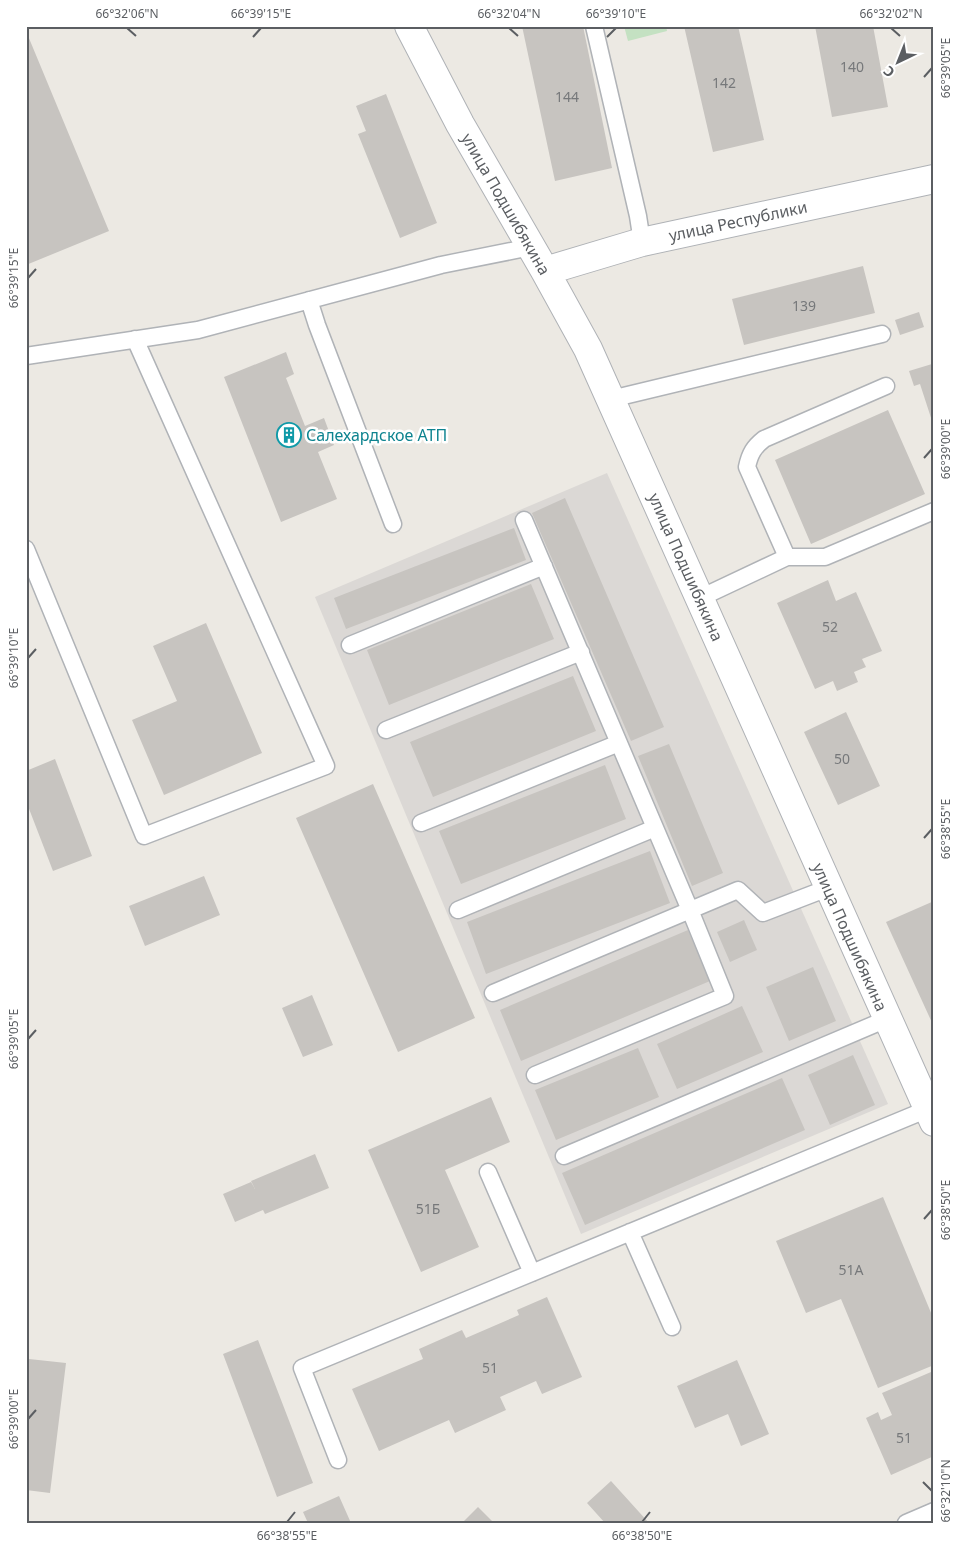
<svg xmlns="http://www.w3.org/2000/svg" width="960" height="1549" font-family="'Noto Sans',sans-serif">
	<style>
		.industrial { fill: #dbd8d5 }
		.green { fill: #c4e1c2 }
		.building { fill: #c7c4c0 }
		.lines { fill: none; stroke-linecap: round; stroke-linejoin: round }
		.lane-casing { stroke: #b0b3b7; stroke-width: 19 }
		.secondary-casing { stroke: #afb2b6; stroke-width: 30 }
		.lane { stroke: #fff; stroke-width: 16 }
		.secondary { stroke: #fff; stroke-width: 28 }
		.ticks { fill: none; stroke: #5b5e62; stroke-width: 2 }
		.labels { text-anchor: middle; stroke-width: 5; stroke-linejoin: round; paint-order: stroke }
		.number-label { font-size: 14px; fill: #76787a }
		.street-label { font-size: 16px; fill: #5b5e62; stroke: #fff }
		.culture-label { font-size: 16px; fill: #0d838f; stroke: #fff; text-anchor: start }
		.neatline { fill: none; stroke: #5b5e62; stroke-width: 2 }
		.ticks-label { font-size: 12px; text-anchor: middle; fill: #5b5e62 }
	</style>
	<rect width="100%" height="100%" fill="#ece9e3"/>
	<path class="industrial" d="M607,473L888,1104L581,1234L315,597Z"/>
	<path class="green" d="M624,26H666L667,31L628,41Z"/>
	<path class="building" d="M522,26H583L612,168L555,181Z
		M684,26H738L764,140L713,152Z
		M815,26H873L888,107L832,117Z
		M26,31L109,231L26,265Z
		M386,94L437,223L400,238L358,134L366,131L356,106Z
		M863,266L875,313L744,345L732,299Z
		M919,312L924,327L900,335L895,320Z
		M286,352L294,374L286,378L305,426L324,418L334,445L318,452L337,499L281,522L224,377Z
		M932,364L934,369L933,424L920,384L914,386L909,371Z
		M888,410L925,494L811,544L775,460Z
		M565,498L664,727L631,741L532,513Z
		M514,528L526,560L346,629L334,598Z
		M828,580L836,601L856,592L882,651L862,659L866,667L854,672L858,682L837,691L833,681L815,689L777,603Z
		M531,584L554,639L389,705L367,650Z
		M206,623L262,753L164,795L132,720L177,701L153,646Z
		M573,676L596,731L433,797L410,742Z
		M846,712L880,786L838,805L804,732Z
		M669,744L723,873L692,886L638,756Z
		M55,759L92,856L53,871L26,801V771Z
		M605,765L626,819L461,884L439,831Z
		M373,784L475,1018L398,1052L296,818Z
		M650,851L670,903L486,974L467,922Z
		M204,876L220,915L145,946L129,906Z
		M934,901V1027L886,922Z
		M744,920L757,950L730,962L717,932Z
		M688,930L710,981L521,1061L500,1010Z
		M813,967L836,1021L789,1041L766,987Z
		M312,995L333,1045L303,1057L282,1008Z
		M742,1006L763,1052L677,1089L657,1044Z
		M638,1048L659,1097L556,1140L535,1090Z
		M853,1055L875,1105L830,1125L808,1075Z
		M782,1078L805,1130L585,1225L562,1173Z
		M491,1097L510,1142L445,1170L479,1247L421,1272L368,1150Z
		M315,1154L329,1188L265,1214L263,1210L235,1222L223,1194L251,1182L255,1189L251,1181Z
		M883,1197L934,1320V1365L878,1388L841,1299L806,1313L776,1241Z
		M547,1297L582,1377L542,1394L536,1381L500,1397L506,1410L455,1433L449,1420L379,1451L352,1389L423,1359L419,1349L462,1330L466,1338L519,1315L517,1310Z
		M258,1340L313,1483L277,1497L223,1354Z
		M29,1359L66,1363L50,1493L26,1490V1380Z
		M737,1360L769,1434L741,1446L728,1414L695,1428L677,1386Z
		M931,1372L934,1379V1456L891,1475L866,1418L878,1412L881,1420L892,1415L882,1393Z
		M611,1481L649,1523H605L587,1503Z
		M339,1496L351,1523H308L303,1512Z
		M478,1507L494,1523H462Z"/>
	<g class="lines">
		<defs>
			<path id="lane" d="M594,26L638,216L642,242
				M309,300L317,325L393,524
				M26,356L198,330L441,265L531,247
				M611,399L882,334
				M524,520L690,910L725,996L535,1075
				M26,549L144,836L326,766L135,339
				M787,557L747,467C750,453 754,447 764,439L886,386
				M700,598L787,557H825L934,511
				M350,645L544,566
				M386,730L581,652
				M421,823L619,743
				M458,910L655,828
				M493,993L738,890L763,913L828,888
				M564,1156L887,1019
				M488,1172L532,1273
				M630,1232L672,1327
				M338,1460L302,1368L928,1109
				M906,1523L934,1511"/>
			<path id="secondary" d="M409,26L460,124L545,271L588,349L934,1122
				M545,271L642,242L934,179"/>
		</defs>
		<use href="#lane" class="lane-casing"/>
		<use href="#secondary" class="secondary-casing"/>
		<use href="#lane" class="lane"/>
		<use href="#secondary" class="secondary"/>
	</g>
	<path class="ticks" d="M127,28L136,36M509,28L518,36M891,28L900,36M253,37L261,28M607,37L616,28M924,77L932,68M28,278L36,269M924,458L932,449M28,658L36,649M924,838L932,829M28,1039L36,1030M924,1219L932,1210M28,1419L36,1410M923,1482L932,1491M287,1522L295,1512M642,1522L650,1512"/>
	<defs>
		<symbol id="building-ring" viewBox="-11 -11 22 22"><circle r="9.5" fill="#fff" stroke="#0f9aa8" stroke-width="1.5"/><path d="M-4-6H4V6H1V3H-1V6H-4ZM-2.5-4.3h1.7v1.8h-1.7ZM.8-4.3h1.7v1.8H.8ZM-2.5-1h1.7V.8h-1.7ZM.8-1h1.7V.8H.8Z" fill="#0f9aa8"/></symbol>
	</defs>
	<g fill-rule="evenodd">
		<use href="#building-ring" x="275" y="421" width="28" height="28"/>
	</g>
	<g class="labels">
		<g class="number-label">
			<text x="852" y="72">140</text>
			<text x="724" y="88">142</text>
			<text x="567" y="102">144</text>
			<text x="804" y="311">139</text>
			<text x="830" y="632">52</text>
			<text x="842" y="764">50</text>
			<text x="428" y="1214">51Б</text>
			<text x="851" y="1275">51А</text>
			<text x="490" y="1373">51</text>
			<text x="904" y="1443">51</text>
		</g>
		<g class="street-label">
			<text transform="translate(506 204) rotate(60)" y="6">улица Подшибякина</text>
			<text transform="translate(738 221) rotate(-12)" y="6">улица Республики</text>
			<text transform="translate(686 567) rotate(66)" y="6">улица Подшибякина</text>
			<text transform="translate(850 937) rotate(66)" y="6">улица Подшибякина</text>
		</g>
		<g class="culture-label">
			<text x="306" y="441">Салехардское АТП</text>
		</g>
	</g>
	<rect width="960" height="1549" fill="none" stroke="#ffffff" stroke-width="55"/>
	<g transform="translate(898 62) rotate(223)" stroke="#ffffff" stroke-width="4" paint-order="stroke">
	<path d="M0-4L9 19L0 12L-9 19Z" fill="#5b5e62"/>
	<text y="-8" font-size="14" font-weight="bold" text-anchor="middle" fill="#5b5e62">С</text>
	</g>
	<rect x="28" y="28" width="904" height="1494" class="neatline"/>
	<g class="ticks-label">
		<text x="127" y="18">66°32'06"N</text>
		<text x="261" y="18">66°39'15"E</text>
		<text x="509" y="18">66°32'04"N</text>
		<text x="616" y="18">66°39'10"E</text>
		<text x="891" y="18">66°32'02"N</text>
		<text transform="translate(946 68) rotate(-90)" y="4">66°39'05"E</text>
		<text transform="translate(14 278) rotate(-90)" y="4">66°39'15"E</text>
		<text transform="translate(946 449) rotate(-90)" y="4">66°39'00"E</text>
		<text transform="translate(14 658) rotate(-90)" y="4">66°39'10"E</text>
		<text transform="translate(946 829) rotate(-90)" y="4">66°38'55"E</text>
		<text transform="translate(14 1039) rotate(-90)" y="4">66°39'05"E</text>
		<text transform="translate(946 1210) rotate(-90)" y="4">66°38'50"E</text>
		<text transform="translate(14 1419) rotate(-90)" y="4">66°39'00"E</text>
		<text transform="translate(946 1491) rotate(-90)" y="4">66°32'10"N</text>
		<text x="287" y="1540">66°38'55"E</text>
		<text x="642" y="1540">66°38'50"E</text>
	</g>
</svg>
